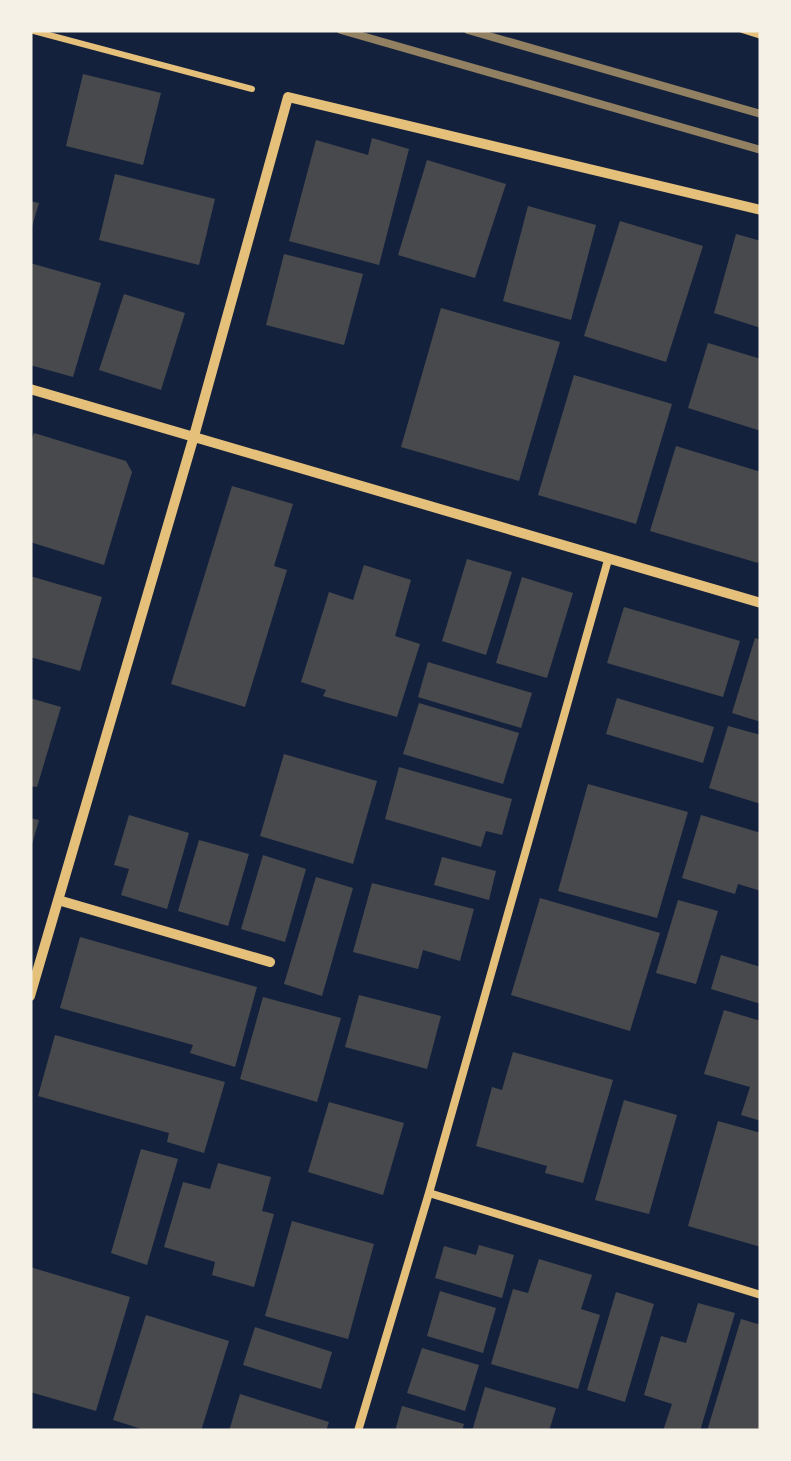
<svg xmlns="http://www.w3.org/2000/svg" width="791" height="1461" font-family="'Roboto Condensed',sans-serif">
	<style>
		.building { fill: #48494c }
		.lines { fill: none; stroke-linecap: round; stroke-linejoin: round }
		.path { stroke: #e5c07b; stroke-width: 6 }
		.service { stroke: #e5c07b; stroke-width: 8 }
		.minor { stroke: #e5c07b; stroke-width: 10 }
		.rail { stroke: #918062; stroke-width: 8 }
	</style>
	<rect width="100%" height="100%" fill="#14213d"/>
	<path class="building" d="M83,74L161,93L143,165L66,146Z
		M372,138L409,149L379,265L289,241L316,140L368,155Z
		M427,160L506,184L475,278L398,255Z
		M115,174L215,199L199,265L99,240Z
		M30,201L39,203L31,230H30Z
		M528,206L596,225L571,320L503,301Z
		M620,221L703,246L666,362L584,336Z
		M736,234L761,241V328L714,313Z
		M284,254L363,274L344,345L266,325Z
		M30,263L101,283L73,377L30,365Z
		M124,294L185,313L161,390L99,370Z
		M441,308L560,342L519,481L401,447Z
		M708,343L761,359V431L688,408Z
		M574,375L672,404L636,524L538,495Z
		M34,433L126,461L132,472L104,565L30,542V445Z
		M676,446L761,472V553L758,563L650,531Z
		M232,486L293,504L274,566L287,570L245,707L171,684Z
		M467,559L512,572L486,655L442,641Z
		M364,565L411,580L395,636L420,644L397,717L323,696L326,690L301,682L329,592L353,600Z
		M30,576L102,597L80,671L30,657Z
		M522,577L573,593L547,678L496,663Z
		M624,607L740,641L723,697L607,663Z
		M755,638L761,640V722L732,713Z
		M428,662L532,693L521,728L418,697Z
		M30,698L61,707L37,787L30,786Z
		M617,698L714,727L703,763L606,734Z
		M419,703L519,733L503,784L403,754Z
		M728,726L761,735V804L709,788Z
		M284,754L377,781L353,864L260,836Z
		M399,767L512,799L502,835L486,831L481,847L385,819Z
		M588,784L688,812L657,918L558,891Z
		M129,815L189,833L167,909L121,895L129,869L114,865Z
		M701,815L761,833V891L738,884L735,894L682,878Z
		M30,818L39,820L31,848H30Z
		M199,840L249,854L228,926L178,911Z
		M263,855L306,869L285,942L241,929Z
		M442,857L496,871L489,900L434,885Z
		M316,877L353,888L322,996L284,984Z
		M372,883L474,909L460,961L423,950L418,969L353,952Z
		M540,898L660,933L630,1031L511,995Z
		M678,900L718,911L696,984L656,973Z
		M80,937L257,987L235,1067L190,1053L193,1045L60,1008Z
		M721,955L761,967V1004L711,989Z
		M359,995L441,1016L427,1069L345,1047Z
		M263,997L341,1018L317,1102L240,1079Z
		M724,1010L761,1021V1121L741,1115L750,1087L704,1074Z
		M55,1035L225,1082L204,1153L167,1142L169,1133L38,1096Z
		M513,1052L613,1080L583,1183L545,1173L547,1166L476,1146L492,1087L502,1090Z
		M624,1100L677,1115L649,1214L595,1200Z
		M329,1102L404,1123L383,1195L308,1172Z
		M718,1121L761,1133V1247L688,1226Z
		M141,1149L178,1159L147,1265L111,1253Z
		M218,1163L271,1177L262,1211L274,1214L254,1287L212,1275L215,1262L164,1247L183,1182L210,1189Z
		M292,1221L374,1244L348,1339L265,1316Z
		M479,1245L514,1255L502,1298L435,1278L444,1246L476,1255Z
		M539,1259L592,1275L581,1309L600,1315L578,1389L491,1364L513,1289L528,1293Z
		M30,1267L130,1297L96,1411L30,1392Z
		M440,1291L496,1308L483,1353L427,1336Z
		M616,1292L654,1304L625,1402L587,1390Z
		M698,1303L735,1313L700,1431H663L672,1404L644,1395L661,1336L686,1343Z
		M146,1315L229,1341L201,1431H148L113,1420Z
		M741,1319L761,1325V1431H707Z
		M255,1327L332,1352L321,1389L243,1365Z
		M422,1348L479,1365L465,1411L407,1393Z
		M485,1387L556,1408L549,1431H472Z
		M240,1394L329,1422L326,1431H229Z
		M402,1406L464,1424L462,1431H395Z"/>
	<g class="lines">
		<path class="path" d="M30,30L252,89
			M742,30L761,36"/>
		<path class="service" d="M429,1193L761,1295
			M358,1431L429,1193L608,560"/>
		<path class="minor" d="M30,389L761,603
			M58,900L270,962
			M30,996L194,436L288,97L761,210"/>
		<path class="rail" d="M341,30L761,150
			M468,30L761,114"/>
	</g>
	<rect width="791" height="1461" fill="none" stroke="#f6f1e7" stroke-width="65"/>
</svg>
